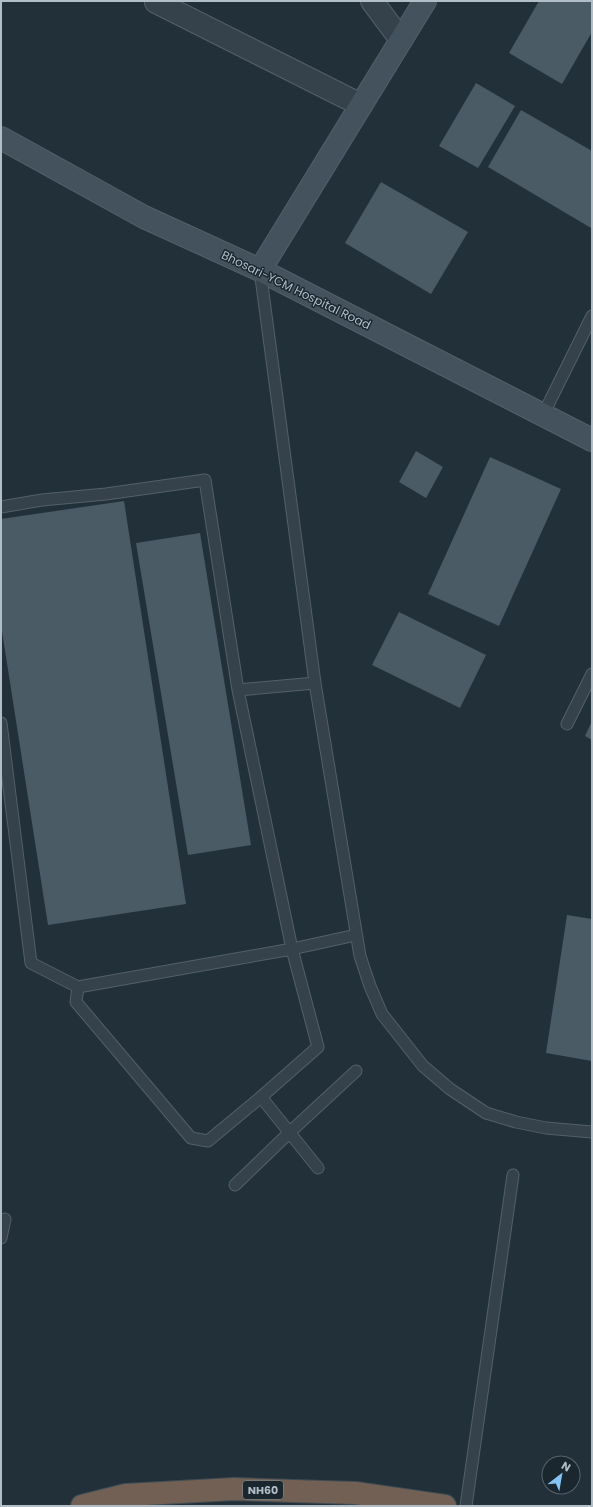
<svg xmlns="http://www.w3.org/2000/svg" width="593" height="1507" font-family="Poppins,sans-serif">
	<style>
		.building { fill: #4a5b66 }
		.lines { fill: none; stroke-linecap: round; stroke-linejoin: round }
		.lane-casing { stroke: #546068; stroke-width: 13 }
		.street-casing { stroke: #546068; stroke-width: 24 }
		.secondary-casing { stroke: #546068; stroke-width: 24 }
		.highway-casing { stroke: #414d55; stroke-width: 24 }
		.lane { stroke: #36424b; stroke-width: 11 }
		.street { stroke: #36424b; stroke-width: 22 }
		.secondary { stroke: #44525e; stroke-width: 22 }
		.highway { stroke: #716053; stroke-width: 22 }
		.labels { text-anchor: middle; stroke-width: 3; stroke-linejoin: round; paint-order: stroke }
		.shield { fill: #1b272f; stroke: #849099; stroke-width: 1 }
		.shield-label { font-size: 11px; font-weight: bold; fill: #b1bdc7 }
		.street-label { font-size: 12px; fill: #b1bdc7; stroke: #1b272f }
	</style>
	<rect width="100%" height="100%" fill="#22303a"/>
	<path class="building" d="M539,1H592V32L562,84L509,53Z
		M476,83L515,106L478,168L439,146Z
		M521,110L592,151L591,228L488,167Z
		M381,182L468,232L431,294L345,243Z
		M416,451L443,467L426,498L399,482Z
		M490,457L561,489L499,626L428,594Z
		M124,501L186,904L48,925L1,625V519Z
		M200,533L251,845L188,855L136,543Z
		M399,612L486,655L460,708L372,665Z
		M592,721V740L585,736Z
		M567,915L592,919V1061L546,1053Z"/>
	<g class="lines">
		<defs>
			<path id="lane" d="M260,270L315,683L360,956L370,986L382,1014L423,1066L450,1089L486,1113L516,1122L546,1128L592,1132
				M543,415L592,316
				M1,507L42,500L106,494L205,480L238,690L292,949L318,1047L261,1097L208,1141L191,1138L76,1002L78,987L292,949L356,935
				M238,690L315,683
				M1,723L31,963L78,987
				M567,724L592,674
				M261,1097L318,1168
				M235,1185L290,1132L356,1071
				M1,1238L5,1219
				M466,1506L513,1175"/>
			<path id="street" d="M372,1L401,40
				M156,2L361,105"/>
			<path id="secondary" d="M1,138L144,217L260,270L592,440
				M260,270L425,1"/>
			<path id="highway" d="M82,1506L126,1495L234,1489L355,1493L445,1506"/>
		</defs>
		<use href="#lane" class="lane-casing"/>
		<use href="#street" class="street-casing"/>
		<use href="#secondary" class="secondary-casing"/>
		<use href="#highway" class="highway-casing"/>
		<use href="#lane" class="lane"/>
		<use href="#street" class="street"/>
		<use href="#secondary" class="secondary"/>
		<use href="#highway" class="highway"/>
	</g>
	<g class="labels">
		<rect class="shield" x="243" y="1481" width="40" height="18" rx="3"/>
		<g class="shield-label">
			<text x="263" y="1494">NH60</text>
		</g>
		<g class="street-label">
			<text transform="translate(296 290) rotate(26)" y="4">Bhosari-YCM Hospital Road</text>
		</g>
	</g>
	<rect width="593" height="1507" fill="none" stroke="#b1bdc7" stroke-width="4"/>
	<g transform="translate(561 1475) rotate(31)"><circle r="19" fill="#1b272f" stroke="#57636c"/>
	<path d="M0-3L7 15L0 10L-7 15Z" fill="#85c4f7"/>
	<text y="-6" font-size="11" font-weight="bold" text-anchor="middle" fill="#b1bdc7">N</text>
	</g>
</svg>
